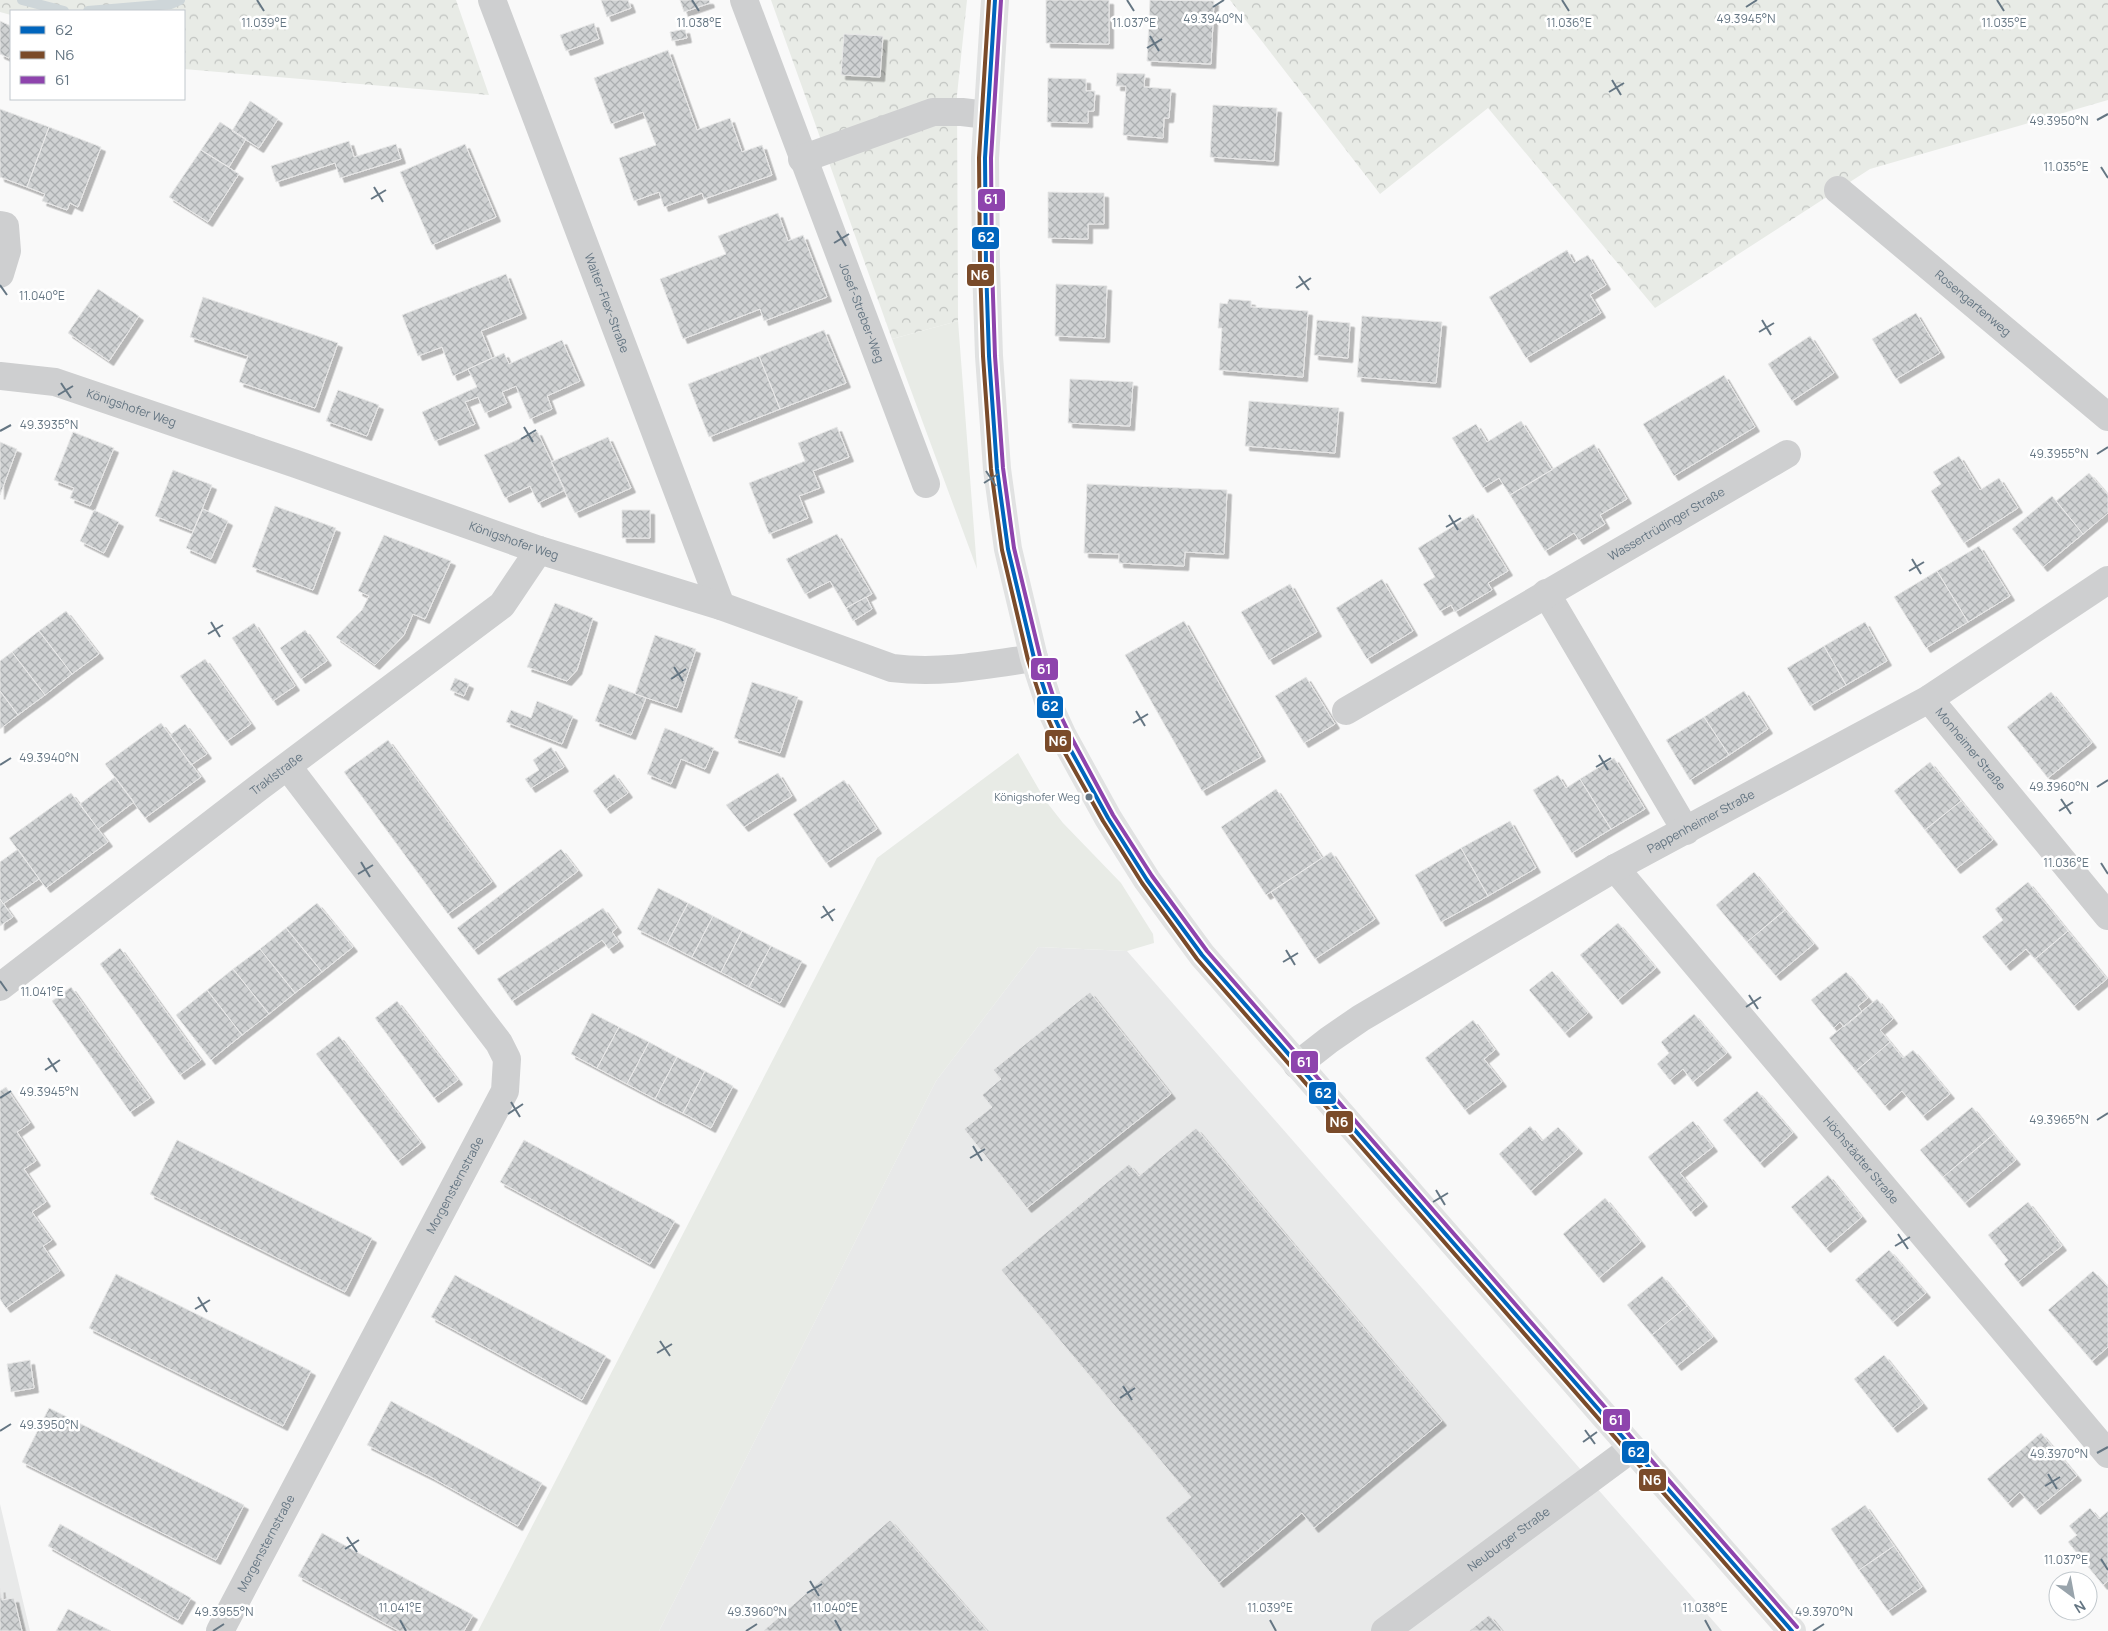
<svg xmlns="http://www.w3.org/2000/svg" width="2108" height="1631" font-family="Manrope,sans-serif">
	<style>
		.built { fill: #e8e9e9 }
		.grass { fill: #e8ebe6 }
		.forest { fill: url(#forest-crowns) }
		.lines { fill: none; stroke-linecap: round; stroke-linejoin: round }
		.stream { stroke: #ced6d9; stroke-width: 10 }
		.building { fill: url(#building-cross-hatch); stroke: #e8e8e8; filter: url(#shadow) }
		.street { stroke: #cecfd0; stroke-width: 28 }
		.primary { stroke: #e1e2e2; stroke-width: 28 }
		.bus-1-casing { stroke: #fff; stroke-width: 8 }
		.bus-2-casing { stroke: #fff; stroke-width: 8 }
		.bus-3-casing { stroke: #fff; stroke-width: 8 }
		.bus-1 { stroke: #0065bd; stroke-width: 4 }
		.bus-2 { stroke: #7a4b2a; stroke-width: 4 }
		.bus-3 { stroke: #8e44ad; stroke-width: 4 }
		.ticks { fill: none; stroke: #657683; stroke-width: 2 }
		.bus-dot { fill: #657683; stroke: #fff; stroke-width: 2 }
		.labels { text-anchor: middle; stroke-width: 5; stroke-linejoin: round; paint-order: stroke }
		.bus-label { font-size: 11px; fill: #657683; stroke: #fff; text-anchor: end }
		.street-label { font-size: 12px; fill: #657683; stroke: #fff }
		.ticks-label { font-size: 12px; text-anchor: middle; fill: #657683; stroke: #fff; stroke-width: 5; stroke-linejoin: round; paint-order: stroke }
		.line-badge { stroke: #fff; stroke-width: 2 }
		.badge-label { font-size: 14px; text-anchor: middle; font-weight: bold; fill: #fff }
	</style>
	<defs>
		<pattern id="forest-crowns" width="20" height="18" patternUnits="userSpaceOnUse" patternTransform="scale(1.25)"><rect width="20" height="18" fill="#e8ebe6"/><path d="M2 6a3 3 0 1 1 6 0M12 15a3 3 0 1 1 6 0" fill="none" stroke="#c0c3c0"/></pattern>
		<pattern id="building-cross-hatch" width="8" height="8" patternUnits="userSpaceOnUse" patternTransform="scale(1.25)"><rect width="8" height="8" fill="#d0d2d3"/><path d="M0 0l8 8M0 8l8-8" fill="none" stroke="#acafb1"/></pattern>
		<filter id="shadow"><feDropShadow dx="4.5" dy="4.5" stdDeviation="0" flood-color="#0004"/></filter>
	</defs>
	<rect width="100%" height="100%" fill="#f9f9f9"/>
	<path class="built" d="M1038,947L1127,951L1722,1631H659L936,1081Z
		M0,1504L30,1631H0Z"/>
	<path class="grass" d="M958,321L977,569L892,339Z
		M1018,753L1045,800L1063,823L1121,883L1153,934L1154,943L1127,951L1038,947L936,1081L659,1631H478L877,858Z"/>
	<path class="forest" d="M0,0H456L489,95L184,69V11H11V15L0,12Z
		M771,0H967L957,95L958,321L892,339Z
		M1230,0H2108V100L1870,169L1655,308L1488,108L1380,194Z"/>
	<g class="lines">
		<path class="stream" d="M22,0L64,11
			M88,11L171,4L180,0"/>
	</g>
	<path class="building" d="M601,0H628L631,8L607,17Z
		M680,0H709L710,3L684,12Z
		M1046,0H1109V44L1046,43Z
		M1150,0L1214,1L1211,64L1147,61Z
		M0,21L11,26V53L9,58L0,54Z
		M594,23L599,39L566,51L560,35Z
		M685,29L687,38L672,41L670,32Z
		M844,34L883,36L880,77L841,75Z
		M668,50L697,130L730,118L742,152L762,145L772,175L704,199L702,193L664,207L659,192L634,201L619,158L656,145L643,112L611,124L594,78Z
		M1117,73L1145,74L1144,87L1171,89L1169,118H1164L1163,138L1123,135L1126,86H1116Z
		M1048,78L1086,79V91H1095L1094,111H1088V123L1047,122Z
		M250,101L278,119L259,148L232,131Z
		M1213,105L1277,108L1274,161L1210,157Z
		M0,109L49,127L27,187L0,177Z
		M220,122L246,139L229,167L201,150Z
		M49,127L101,147L78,207L70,203L67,210L42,201L45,194L27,187Z
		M349,141L354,157L396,144L401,159L340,178L335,163L276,182L271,166Z
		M465,144L496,217L432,245L400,172Z
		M201,150L239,174L208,222L169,197Z
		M1048,192L1104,193V224H1088V239L1048,238Z
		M778,213L788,241L803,235L827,297L764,321L760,309L683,339L660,279L726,254L718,236Z
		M1567,250L1574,263L1588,255L1606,285L1590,295L1601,313L1526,358L1489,297Z
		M506,274L522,314L481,331L492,358L453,376L442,347L418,356L402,315Z
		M1056,284L1107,286L1105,338L1055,336Z
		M98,289L139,316L109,361L68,333Z
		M203,297L338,343L315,408L239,382L248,356L190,337Z
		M1229,299L1251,301V307L1308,311L1303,377L1219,370L1222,328H1218L1220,303L1227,304Z
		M1916,313L1940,353L1896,379L1872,339Z
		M1362,316L1442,322L1436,383L1357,377Z
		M1317,320L1350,323L1348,358L1314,355Z
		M824,330L846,383L780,409L759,356Z
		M1810,336L1834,373L1792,401L1768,364Z
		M562,340L580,381L547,396L552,409L530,419L516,386L502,392L507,403L485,413L478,397L465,402L475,424L435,441L422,412L477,387L468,369L504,353L509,364Z
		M759,356L780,409L709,437L688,384Z
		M1724,375L1755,427L1674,476L1643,424Z
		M1070,379L1133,382L1130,426L1068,423Z
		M338,390L379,405L367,436L326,421Z
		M1249,401L1339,408L1335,453L1245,446Z
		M1521,421L1552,470L1510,495L1499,478L1483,488L1452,438L1476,424L1487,442Z
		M837,427L849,457L813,471L820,488L799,496L808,518L769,534L749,483L805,461L798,443Z
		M537,431L565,490L538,503L530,486L505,498L484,455Z
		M73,432L114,448L90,506L70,498L74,488L54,480Z
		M608,437L631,488L575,513L551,462Z
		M0,442L17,449L0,495Z
		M1594,444L1627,499L1600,515L1605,524L1579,540L1574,533L1545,551L1510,495Z
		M1959,456L1980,490L1999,478L2018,508L1964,543L1931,491L1941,484L1933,472Z
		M173,470L212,485L193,531L155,516Z
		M2089,473L2108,495V513L2083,534L2056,501Z
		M1087,484L1227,490L1224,554L1185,552L1184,566L1119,563V554L1084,553Z
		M2052,496L2083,534L2043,567L2012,529Z
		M275,506L336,528L313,590L252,567Z
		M203,509L228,521L211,559L186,548Z
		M94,510L119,522L104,553L80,541Z
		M622,510H650V538H622Z
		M1473,514L1508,571L1488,583L1492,590L1455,612L1451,605L1440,611L1423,584L1435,577L1418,548Z
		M837,534L872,594L846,608L830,581L805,594L786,559Z
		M384,535L451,561L425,619L413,614L404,635L375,665L336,637L362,610L369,596L358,591Z
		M1979,546L2010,596L1968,622L1937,571Z
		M1937,571L1968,622L1926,648L1894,597Z
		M1382,579L1413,631L1367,659L1336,608Z
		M1290,584L1317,632L1269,660L1241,612Z
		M866,597L872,609L853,621L846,608Z
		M555,603L593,618L577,670L567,681L527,667Z
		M66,611L99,654L72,674L39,631Z
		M1184,621L1261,757L1202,791L1125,655Z
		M1865,622L1887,661L1846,685L1824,646Z
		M254,623L295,686L273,701L232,638Z
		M305,630L327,661L301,679L280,648Z
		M39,631L72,674L45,695L12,652Z
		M655,635L696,649L677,708L635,694Z
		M1824,646L1846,685L1810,706L1787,668Z
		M12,652L45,695L18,715L0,691V661Z
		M205,659L251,724L227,741L180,676Z
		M1306,677L1335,724L1304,743L1275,696Z
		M455,678L469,684L464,696L450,690Z
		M752,682L798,697L780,753L734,738Z
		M609,684L646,698L631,735L595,721Z
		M0,691L18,715L0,729Z
		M1744,691L1768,729L1729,755L1704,717Z
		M2051,692L2092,743L2048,778L2007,727Z
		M537,701L573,716L562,744L506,722L511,710L531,718Z
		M1704,717L1729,755L1690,780L1666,740Z
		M161,723L201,777L145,818L105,764Z
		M185,724L207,754L191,765L170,735Z
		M665,728L714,748L705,769L681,759L671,784L647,774Z
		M388,740L492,882L448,914L344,772Z
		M551,747L564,767L531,788L525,779L539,770L533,760Z
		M1614,758L1645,809L1611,829L1580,779Z
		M1930,762L1961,801L1925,830L1894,791Z
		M778,773L792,796L744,827L726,805Z
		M614,774L628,793L606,809L593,791Z
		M1558,775L1566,788L1580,779L1611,829L1572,853L1533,790Z
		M115,777L134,802L98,829L80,804Z
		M844,780L877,829L826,863L793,814Z
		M1276,789L1322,858L1266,895L1221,827Z
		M71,793L108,842L46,888L9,838Z
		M1961,801L1993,840L1956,869L1925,830Z
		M1510,821L1536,868L1488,896L1461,848Z
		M1461,848L1488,896L1441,922L1415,875Z
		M18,849L39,879L3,904L0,899V862Z
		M561,849L578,871L474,950L457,928Z
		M1331,852L1375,919L1315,959L1271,892Z
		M1754,872L1785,910L1747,942L1716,905Z
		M2028,882L2068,931L2035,959L2026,949L2006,966L1982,937L2003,920L1995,909Z
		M658,888L688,903L667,944L637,929Z
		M0,899L13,917L0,926Z
		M317,903L353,947L322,972L286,928Z
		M688,903L713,916L692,957L667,944Z
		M603,908L617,928L612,932L619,942L609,949L602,940L512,1001L497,979Z
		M1785,910L1814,944L1776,976L1747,942Z
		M713,916L742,931L721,972L692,957Z
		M1618,923L1656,968L1618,1000L1580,955Z
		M286,928L322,972L295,993L260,949Z
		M742,931L771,946L749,987L721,972Z
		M2068,931L2107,979L2074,1006L2035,959Z
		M771,946L802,961L780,1003L749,987Z
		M120,948L201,1060L180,1075L100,964Z
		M260,949L295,993L269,1014L233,969Z
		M233,969L269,1014L242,1035L207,990Z
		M1552,971L1588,1013L1565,1033L1529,990Z
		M1846,972L1868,998L1858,1006L1862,1012L1844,1027L1840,1022L1834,1028L1811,1000Z
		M71,987L150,1098L130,1112L52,1001Z
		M207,990L242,1035L211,1060L176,1015Z
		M1090,992L1171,1094L1027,1208L964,1129L992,1107L982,1095L1001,1079L993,1070Z
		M1877,999L1893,1019L1880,1030L1890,1042L1856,1071L1829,1038Z
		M397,1001L458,1080L434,1098L375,1018Z
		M592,1013L619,1027L597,1068L571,1054Z
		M1694,1014L1727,1053L1693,1082L1683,1069L1670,1080L1657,1064L1669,1053L1661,1042Z
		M1473,1020L1495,1050L1484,1059L1502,1082L1465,1110L1425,1058Z
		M619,1027L649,1042L627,1084L597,1068Z
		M339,1036L421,1143L398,1161L316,1054Z
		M649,1042L677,1057L655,1099L627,1084Z
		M1890,1042L1903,1058L1913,1050L1950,1094L1923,1116L1902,1091L1885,1106L1856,1071Z
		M677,1057L705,1071L683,1113L655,1099Z
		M705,1071L733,1086L711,1128L683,1113Z
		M6,1087L30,1123L17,1132L36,1161L24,1169L46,1202L32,1212L52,1240L43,1246L60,1271L6,1308L0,1299V1091Z
		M1757,1091L1793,1133L1760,1163L1723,1120Z
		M1972,1107L1994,1134L1943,1177L1920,1150Z
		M1693,1121L1713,1147L1680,1173L1703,1202L1691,1212L1648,1157Z
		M1530,1126L1542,1141L1558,1127L1578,1149L1531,1191L1499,1154Z
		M1196,1128L1442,1421L1314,1528L1302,1513L1219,1583L1165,1518L1191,1497L1001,1270L1129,1164L1139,1176Z
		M1994,1134L2016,1160L1965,1203L1943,1177Z
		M177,1140L372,1238L345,1292L150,1194Z
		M524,1140L675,1221L650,1264L500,1182Z
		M1828,1175L1862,1217L1826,1248L1791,1207Z
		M1605,1198L1641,1242L1599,1278L1563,1234Z
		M2028,1202L2062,1246L2018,1282L2004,1264L2008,1260L1988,1235Z
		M1889,1250L1926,1293L1893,1322L1855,1280Z
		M2093,1271L2108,1287V1347L2092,1361L2048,1310Z
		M116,1274L311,1371L283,1426L89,1328Z
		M455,1275L606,1356L582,1400L431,1317Z
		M1662,1276L1687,1306L1652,1335L1627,1305Z
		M1687,1306L1713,1337L1677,1366L1652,1335Z
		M1884,1355L1923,1404L1893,1428L1854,1379Z
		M30,1360L34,1388L11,1392L7,1364Z
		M391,1401L542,1483L518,1526L431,1477L367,1445Z
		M49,1408L244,1505L216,1560L22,1462Z
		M2041,1433L2077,1476L2036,1510L2020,1492L2008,1503L1987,1479Z
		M1865,1505L1894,1546L1859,1570L1831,1529Z
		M2090,1508L2099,1519L2108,1511V1581L2103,1585L2068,1542L2077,1535L2069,1526Z
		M890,1520L987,1631H763Z
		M60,1524L191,1598L178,1620L48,1546Z
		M322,1533L473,1615L464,1631H399L298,1576Z
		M1894,1546L1922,1587L1888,1611L1859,1570Z
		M0,1588L2,1600L14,1598L22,1631H0Z
		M68,1609L111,1631H56Z
		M1489,1615L1502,1631H1469Z"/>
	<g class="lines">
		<g class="street">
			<path id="s1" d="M492,0L721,606"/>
			<path id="s2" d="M744,0L926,484"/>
			<path d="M802,159L933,112H962L987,115"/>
			<path id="s3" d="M1838,190L2108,417"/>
			<path d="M0,225L5,226L7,251L0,274"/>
			<path id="s4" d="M0,376L55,382L296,464L539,550L721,606L892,668C941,674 986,665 1034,658"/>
			<path d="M1546,593L1686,831"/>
			<path id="s5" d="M1929,699L2108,916"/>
			<path id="s6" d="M1346,711L1787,454"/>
			<path id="s7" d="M1615,868L2108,1454"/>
			<path id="s8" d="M0,987L258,788L502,605L539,550"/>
			<path id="s9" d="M1297,1065L1329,1040L1361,1018L1615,868L1929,699L2108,580"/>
			<path id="s10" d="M220,1631L505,1091L507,1059L499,1043L288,767"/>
			<path id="s11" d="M1385,1631L1631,1449"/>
		</g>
		<path class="primary" d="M995,0L985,158L986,266L989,356L997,469L1008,549L1034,658L1051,710L1063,736L1108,818L1147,880L1202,955L1792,1631"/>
		<defs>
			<path id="bus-1" d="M995,0L985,158L986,266L989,356L997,469L1008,549L1034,658L1051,710L1063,736L1108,818L1147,880L1202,955L1792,1631"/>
			<path id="bus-2" d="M989,0L979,158L980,266L983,356L991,469L1002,550L1028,660L1045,712L1057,739L1103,821L1142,883L1197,959L1784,1631"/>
			<path id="bus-3" d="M1001,0L991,158L992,266L995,356L1003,468L1014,548L1040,656L1057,708L1069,733L1113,815L1152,876L1207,951L1797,1627"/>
		</defs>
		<use href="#bus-1" class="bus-1-casing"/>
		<use href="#bus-2" class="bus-2-casing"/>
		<use href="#bus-3" class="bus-3-casing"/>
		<use href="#bus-1" class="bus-1"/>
		<use href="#bus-2" class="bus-2"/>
		<use href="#bus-3" class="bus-3"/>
	</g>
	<path class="ticks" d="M257,0L264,11M692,0L699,11M1127,0L1134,11M1562,0L1569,11M1997,0L2004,11M1213,7L1224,0M1746,7L1757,0M1150,36L1159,51M1147,48L1162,39M1612,80L1621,95M1609,92L1624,83M2097,120L2108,114M2101,167L2108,178M374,187L383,202M371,199L386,190M837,231L846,246M834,243L849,234M1299,276L1309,290M0,285L7,295M1296,288L1311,278M1762,320L1771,335M1759,332L1774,323M61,383L71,398M58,395L73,386M524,427L533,442M0,431L11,425M521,439L536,430M2097,454L2108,447M986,471L996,486M984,483L998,474M1449,515L1458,530M1446,527L1461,518M1912,559L1921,574M1909,571L1924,562M211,622L220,637M208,634L223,625M674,667L683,681M671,679L686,669M1136,711L1145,726M1133,723L1148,714M1599,755L1608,770M0,765L11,758M1596,767L1611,758M2097,787L2108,780M2061,799L2071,814M2059,811L2073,802M361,862L370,877M2101,863L2108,874M358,874L373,865M823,906L833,921M821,918L835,909M1286,950L1295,965M1283,962L1298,953M0,981L7,991M1749,995L1758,1009M1746,1007L1761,997M48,1058L57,1072M45,1070L60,1060M0,1098L11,1091M511,1102L520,1117M508,1114L523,1104M2097,1120L2108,1113M973,1146L982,1161M970,1158L985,1149M1436,1190L1445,1205M1433,1202L1448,1193M1898,1234L1908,1249M1895,1246L1910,1237M198,1297L207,1312M195,1309L210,1300M660,1341L670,1356M657,1353L672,1344M1123,1386L1132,1400M1120,1398L1135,1388M1585,1430L1595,1444M0,1431L11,1424M1583,1442L1597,1432M2097,1453L2108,1447M2048,1474L2057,1489M2045,1486L2060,1477M347,1537L357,1552M345,1549L359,1540M2101,1559L2108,1570M810,1581L819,1596M807,1593L822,1584M400,1620L406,1631M835,1620L841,1631M1270,1620L1276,1631M1705,1620L1711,1631M213,1631L224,1624M746,1631L757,1624M1813,1631L1824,1624"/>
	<circle class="bus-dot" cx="1089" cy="797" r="4.5"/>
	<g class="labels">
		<g class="bus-label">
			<text x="1080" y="801">Königshofer Weg</text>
		</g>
		<g class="street-label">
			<text dy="4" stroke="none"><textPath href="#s1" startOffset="324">Walter-Flex-Straße</textPath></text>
			<text dy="4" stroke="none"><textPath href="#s3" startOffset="176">Rosengartenweg</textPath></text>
			<text dy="4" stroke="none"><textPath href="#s2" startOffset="334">Josef-Streber-Weg</textPath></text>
			<text dy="4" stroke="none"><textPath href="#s4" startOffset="136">Königshofer Weg</textPath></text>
			<text dy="4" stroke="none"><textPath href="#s6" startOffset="371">Wassertrüdinger Straße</textPath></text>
			<text dy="4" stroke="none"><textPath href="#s4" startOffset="541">Königshofer Weg</textPath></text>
			<text dy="4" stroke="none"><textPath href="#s5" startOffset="65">Monheimer Straße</textPath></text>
			<text dy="4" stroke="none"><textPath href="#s8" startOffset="349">Traklstraße</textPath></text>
			<text dy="4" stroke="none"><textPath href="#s9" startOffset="472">Pappenheimer Straße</textPath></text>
			<text dy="4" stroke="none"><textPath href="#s7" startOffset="382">Höchstädter Straße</textPath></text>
			<text dy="4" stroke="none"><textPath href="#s10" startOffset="504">Morgensternstraße</textPath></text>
			<text dy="4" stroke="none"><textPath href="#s11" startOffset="154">Neuburger Straße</textPath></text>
			<text dy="4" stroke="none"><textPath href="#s10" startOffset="99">Morgensternstraße</textPath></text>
		</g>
	</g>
	<g class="ticks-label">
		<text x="1213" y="23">49.3940°N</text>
		<text x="1746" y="23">49.3945°N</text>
		<text x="1569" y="27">11.036°E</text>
		<text x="2004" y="27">11.035°E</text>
		<text x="264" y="27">11.039°E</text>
		<text x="699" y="27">11.038°E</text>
		<text x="1134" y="27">11.037°E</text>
		<text x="2059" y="125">49.3950°N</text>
		<text x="2066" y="171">11.035°E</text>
		<text x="42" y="300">11.040°E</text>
		<text x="49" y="429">49.3935°N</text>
		<text x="2059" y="458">49.3955°N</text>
		<text x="49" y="762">49.3940°N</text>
		<text x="2059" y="791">49.3960°N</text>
		<text x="2066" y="867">11.036°E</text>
		<text x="42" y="996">11.041°E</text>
		<text x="49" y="1096">49.3945°N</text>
		<text x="2059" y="1124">49.3965°N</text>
		<text x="49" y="1429">49.3950°N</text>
		<text x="2059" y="1458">49.3970°N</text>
		<text x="2066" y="1564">11.037°E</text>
		<text x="400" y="1612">11.041°E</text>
		<text x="835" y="1612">11.040°E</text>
		<text x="1270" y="1612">11.039°E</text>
		<text x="1705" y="1612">11.038°E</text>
		<text x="224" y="1616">49.3955°N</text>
		<text x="757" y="1616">49.3960°N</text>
		<text x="1824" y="1616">49.3970°N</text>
	</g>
	<g class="line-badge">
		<rect x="977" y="188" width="29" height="24" rx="5" fill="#8e44ad"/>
		<rect x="971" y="226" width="29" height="24" rx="5" fill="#0065bd"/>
		<rect x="966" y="263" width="29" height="24" rx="5" fill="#7a4b2a"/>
		<rect x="1030" y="657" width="29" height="24" rx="5" fill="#8e44ad"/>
		<rect x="1036" y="695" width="28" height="24" rx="5" fill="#0065bd"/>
		<rect x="1044" y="729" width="28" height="24" rx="5" fill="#7a4b2a"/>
		<rect x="1290" y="1050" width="29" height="24" rx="5" fill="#8e44ad"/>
		<rect x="1308" y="1081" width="29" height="24" rx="5" fill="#0065bd"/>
		<rect x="1325" y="1110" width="29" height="24" rx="5" fill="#7a4b2a"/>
		<rect x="1602" y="1408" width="29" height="24" rx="5" fill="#8e44ad"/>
		<rect x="1621" y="1440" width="29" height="24" rx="5" fill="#0065bd"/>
		<rect x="1638" y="1468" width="29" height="24" rx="5" fill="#7a4b2a"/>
	</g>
	<g class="badge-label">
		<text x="991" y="204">61</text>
		<text x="986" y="242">62</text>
		<text x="980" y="280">N6</text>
		<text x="1044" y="674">61</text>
		<text x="1050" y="711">62</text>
		<text x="1058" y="746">N6</text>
		<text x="1304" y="1067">61</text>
		<text x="1323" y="1098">62</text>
		<text x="1339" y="1127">N6</text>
		<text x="1616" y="1425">61</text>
		<text x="1636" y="1457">62</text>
		<text x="1652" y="1485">N6</text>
	</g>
	<rect x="10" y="10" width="175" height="90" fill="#ffffff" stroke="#c1c8cd"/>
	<rect x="20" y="26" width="25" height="8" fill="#0065bd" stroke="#c1c8cd"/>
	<text x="55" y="35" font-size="15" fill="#657683">62</text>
	<rect x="20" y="51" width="25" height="8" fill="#7a4b2a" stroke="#c1c8cd"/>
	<text x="55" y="60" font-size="15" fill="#657683">N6</text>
	<rect x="20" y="76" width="25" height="8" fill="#8e44ad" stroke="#c1c8cd"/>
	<text x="55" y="85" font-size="15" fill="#657683">61</text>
	<g transform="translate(2073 1596) rotate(148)"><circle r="24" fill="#ffffff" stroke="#c1c8cd"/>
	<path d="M0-4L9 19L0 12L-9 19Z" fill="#99a4ac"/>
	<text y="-8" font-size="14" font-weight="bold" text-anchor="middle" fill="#657683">N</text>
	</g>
</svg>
